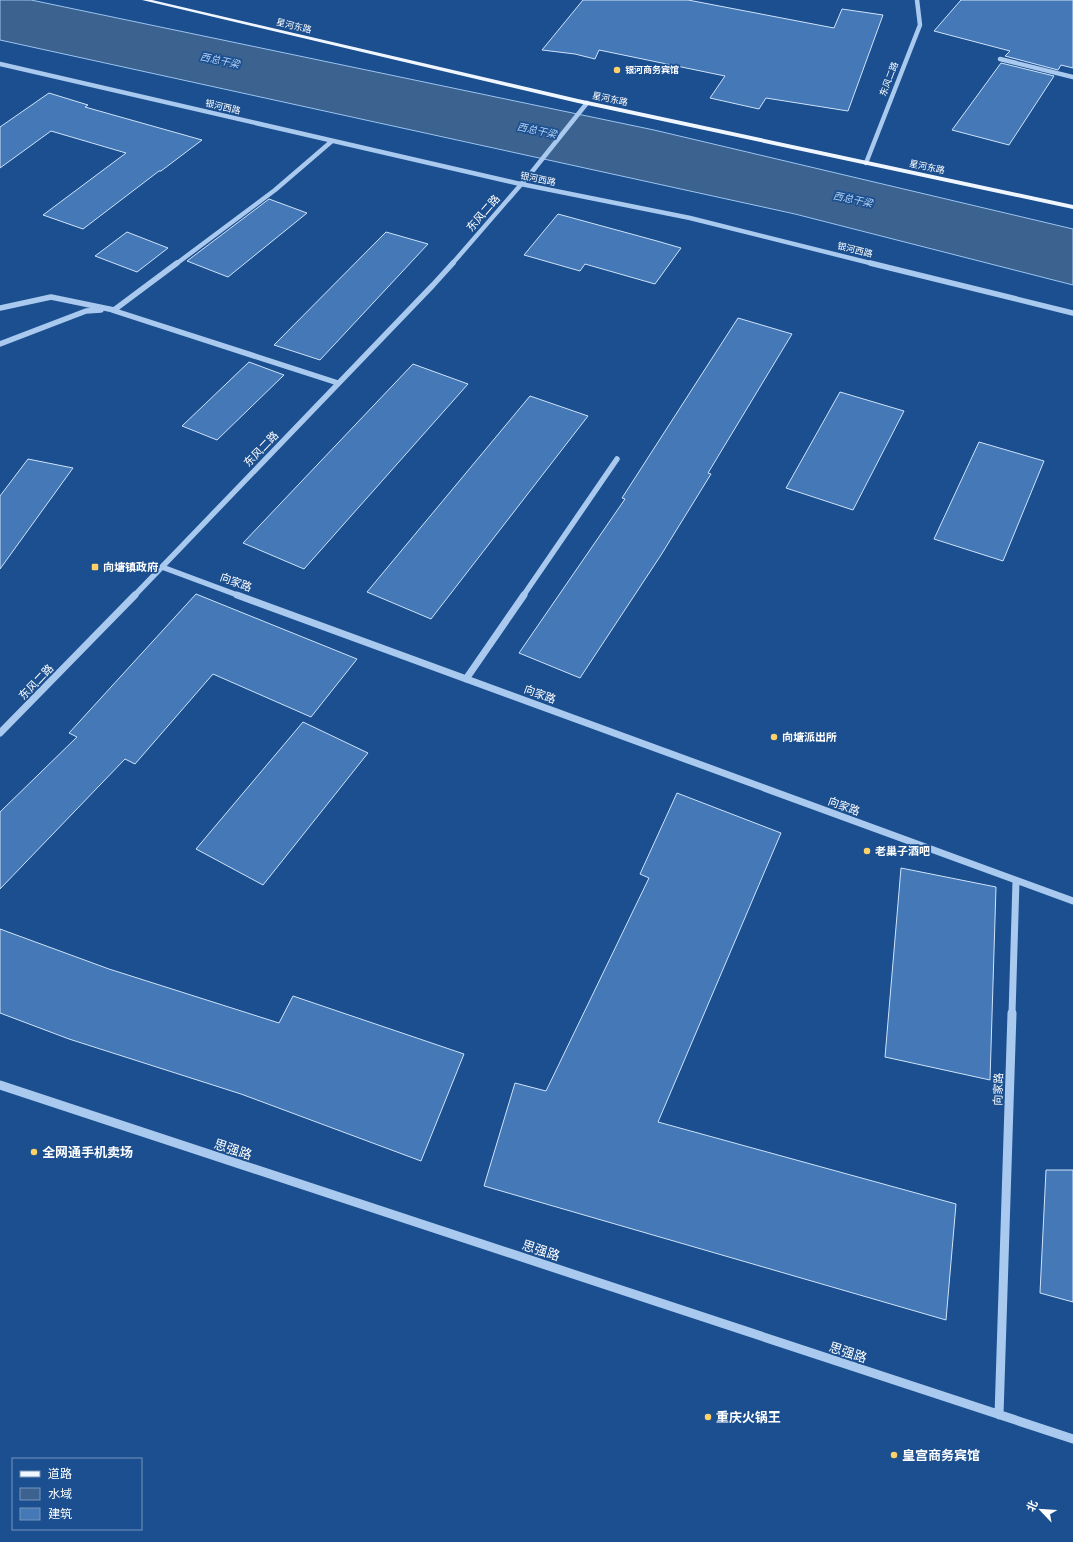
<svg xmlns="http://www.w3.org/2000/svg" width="1073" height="1542" font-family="Arial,'Noto Sans SC',sans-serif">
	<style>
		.water { fill: #3c6290; stroke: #9cc4f0 }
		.building { fill: #4478b7; stroke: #cfe3fa }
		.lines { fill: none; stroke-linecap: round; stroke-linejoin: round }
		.minor-far3 { stroke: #a9c9ee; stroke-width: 4.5 }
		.minor-far2 { stroke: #a9c9ee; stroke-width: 5.5 }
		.minor-far1 { stroke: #a9c9ee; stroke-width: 7 }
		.minor { stroke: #a9c9ee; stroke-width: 9 }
		.major { fill: #f0f6ff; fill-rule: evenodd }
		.poi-dot { fill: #ffd166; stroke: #1b4f8f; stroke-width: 1.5 }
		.labels { text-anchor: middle; stroke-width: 3.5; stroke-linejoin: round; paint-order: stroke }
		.far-street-label { font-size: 9px; fill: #fff; stroke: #1b4f8f }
		.far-poi-label { font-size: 9px; font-weight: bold; fill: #fff; stroke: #1b4f8f; text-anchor: start }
		.far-water-label { font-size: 10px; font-style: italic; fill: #b5d3f5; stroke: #1b4f8f }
		.street-label { font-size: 11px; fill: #fff; stroke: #1b4f8f }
		.poi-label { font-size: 11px; font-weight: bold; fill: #fff; stroke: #1b4f8f; text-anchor: start }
		.near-street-label { font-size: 13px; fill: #fff; stroke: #1b4f8f }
		.near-poi-label { font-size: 13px; font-weight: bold; fill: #fff; stroke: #1b4f8f; text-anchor: start }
	</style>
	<rect width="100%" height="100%" fill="#1b4f8f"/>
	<path class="water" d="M0,0H31L654,130L1073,229V285L795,214L0,40Z"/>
	<path class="building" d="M583,0H688L834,28L842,9L883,15L848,111L766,98L759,109L710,98L725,76L599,50L595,59L575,54L542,50Z
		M961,0H1073V68L1061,65L1058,70L1005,56L1010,51L934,31Z
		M1001,63L1054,76L1009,145L952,130Z
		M49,93L88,105L85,107L202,140L161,171H159L83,229L43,215L126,153L51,131L0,168V127Z
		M269,199L307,213L228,277L187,261Z
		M558,214L657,241L681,248L655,284L585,264L580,271L524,255Z
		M127,232L168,248L137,272L95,256Z
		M386,232L428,244L320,360L274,345Z
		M738,318L792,334L708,473L711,474L661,555L580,678L519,653L625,499L622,498Z
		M249,362L284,375L217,440L182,426Z
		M413,364L468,384L304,569L243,543Z
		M840,392L904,411L853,510L786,488Z
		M530,396L588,416L431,619L367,592Z
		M979,442L1044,461L1003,561L934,539Z
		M28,459L73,468L0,569V496Z
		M196,594L357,659L311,717L213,674L135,764L125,759L0,889V812L77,737L69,733Z
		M303,722L368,753L263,885L196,849Z
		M677,793L781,833L658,1122L956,1204L946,1320L484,1186L515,1083L546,1091L649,878L640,874Z
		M901,868L996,887L990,1080L885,1057Z
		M0,929L109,969L279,1023L293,996L464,1054L421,1161L241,1094L69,1039L0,1013Z
		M1046,1170H1073V1302L1040,1293Z"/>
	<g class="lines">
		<path class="minor-far3" d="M1000,59L1073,77
			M0,64L516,183L690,218L874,264
			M866,163L920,25L917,0
			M176,264L275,190L332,141
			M452,264L531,173L587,103"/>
		<path class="minor-far2" d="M870,263L1073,313
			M0,308L51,297L114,310L177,263
			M112,310L338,383
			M0,344L86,311L101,310
			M162,567L240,596
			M134,596L433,285L453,263
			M523,596L617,459"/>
		<path class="minor-far1" d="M237,595L1073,901
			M466,679L524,595
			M0,733L135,595
			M1012,1014L1016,881"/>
		<path class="minor" d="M0,1085L1073,1439
			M999,1415L1012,1013"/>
		<path class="major" d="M142,0H152L578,99L1073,205V209L578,103Z"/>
	</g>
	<g class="poi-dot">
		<circle cx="617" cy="70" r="4"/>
		<rect x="91" y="563" width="8" height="8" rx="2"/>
		<circle cx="774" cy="737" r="4"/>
		<circle cx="867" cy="851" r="4"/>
		<circle cx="34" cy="1152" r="4"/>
		<circle cx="708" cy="1417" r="4"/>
		<circle cx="894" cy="1455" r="4"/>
	</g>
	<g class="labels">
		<g class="far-street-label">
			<text transform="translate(294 26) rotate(13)" y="3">星河东路</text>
			<text transform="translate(889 79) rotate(-69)" y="3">东风二路</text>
			<text transform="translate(610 99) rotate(12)" y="3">星河东路</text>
			<text transform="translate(223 107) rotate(13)" y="3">银河西路</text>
			<text transform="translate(927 167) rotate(12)" y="3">星河东路</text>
			<text transform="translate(538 179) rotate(12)" y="3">银河西路</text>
			<text transform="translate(855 250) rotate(14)" y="3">银河西路</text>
		</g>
		<g class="far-poi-label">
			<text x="625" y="73">银河商务宾馆</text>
		</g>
		<g class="far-water-label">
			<text transform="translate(220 60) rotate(12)" y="4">西总干梁</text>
			<text transform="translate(537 130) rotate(12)" y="4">西总干梁</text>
			<text transform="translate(853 199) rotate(12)" y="4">西总干梁</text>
		</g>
		<g class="street-label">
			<text transform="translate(483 213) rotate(-49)" y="4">东风二路</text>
			<text transform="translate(261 449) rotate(-46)" y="4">东风二路</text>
			<text transform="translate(236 582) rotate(20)" y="4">向家路</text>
			<text transform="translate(36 682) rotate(-46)" y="4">东风二路</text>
			<text transform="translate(540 694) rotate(20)" y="4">向家路</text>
			<text transform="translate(844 806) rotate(20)" y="4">向家路</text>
			<text transform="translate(998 1089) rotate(-88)" y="4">向家路</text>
		</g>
		<g class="poi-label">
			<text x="103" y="571">向塘镇政府</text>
			<text x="782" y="741">向塘派出所</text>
			<text x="875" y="855">老巢子酒吧</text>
		</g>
		<g class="near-street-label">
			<text transform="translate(233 1149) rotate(18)" y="5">思强路</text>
			<text transform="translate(541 1250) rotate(18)" y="5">思强路</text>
			<text transform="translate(848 1352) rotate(18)" y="5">思强路</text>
		</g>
		<g class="near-poi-label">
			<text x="42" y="1157">全网通手机卖场</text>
			<text x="716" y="1422">重庆火锅王</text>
			<text x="902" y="1460">皇宫商务宾馆</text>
		</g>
	</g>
	<rect x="12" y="1458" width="130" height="72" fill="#1b4f8f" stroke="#7695bc"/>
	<rect x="20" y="1471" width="20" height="6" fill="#f0f6ff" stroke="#7695bc"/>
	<text x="48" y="1478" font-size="12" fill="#ffffff">道路</text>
	<rect x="20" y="1488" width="20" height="12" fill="#3c6290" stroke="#7695bc"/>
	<text x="48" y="1498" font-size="12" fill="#ffffff">水域</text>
	<rect x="20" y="1508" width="20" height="12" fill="#4478b7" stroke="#7695bc"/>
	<text x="48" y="1518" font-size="12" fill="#ffffff">建筑</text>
	<g transform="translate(1041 1510) rotate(295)" stroke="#1b4f8f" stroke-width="3" paint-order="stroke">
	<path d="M0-3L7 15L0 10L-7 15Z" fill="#ffffff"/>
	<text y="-6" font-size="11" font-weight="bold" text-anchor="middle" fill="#ffffff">北</text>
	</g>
</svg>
